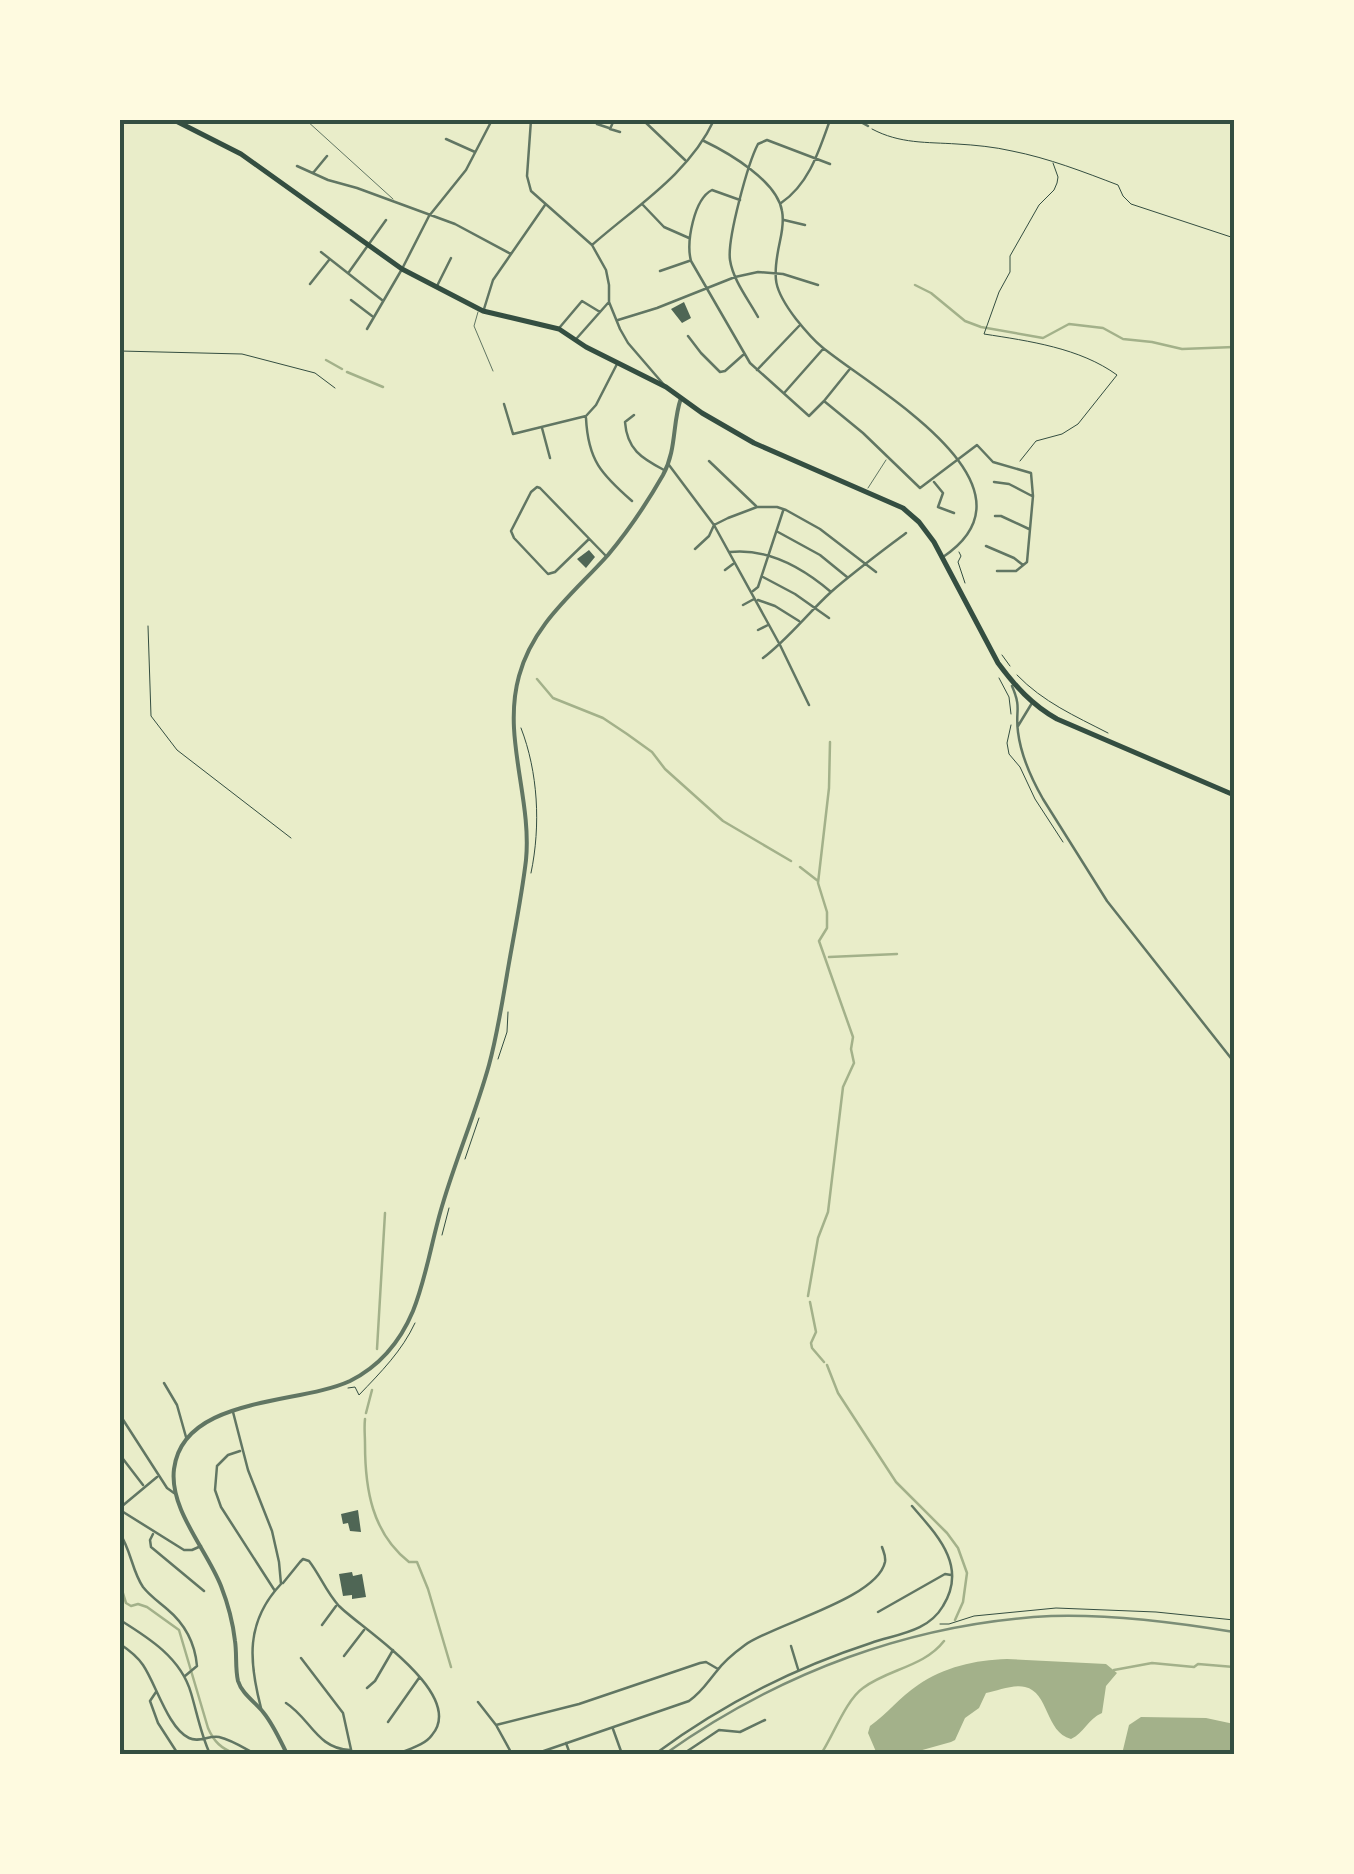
<svg xmlns="http://www.w3.org/2000/svg" width="1354" height="1874" font-family="Bitter,serif">
	<style>
		.water { fill: #a3b18a }
		.lines { fill: none; stroke-linecap: round; stroke-linejoin: round }
		.stream { stroke: #a3b18a; stroke-width: 2.5 }
		.building { fill: #4f6655 }
		.path { stroke: #344e41; stroke-width: 1 }
		.service { stroke: #617663; stroke-width: 1 }
		.minor { stroke: #617663; stroke-width: 2.5 }
		.tertiary { stroke: #617663; stroke-width: 4 }
		.primary { stroke: #344e41; stroke-width: 5 }
		.rail { stroke: #7c8e77; stroke-width: 2.5 }
		.neatline { fill: none; stroke: #344e41; stroke-width: 4 }
	</style>
	<rect width="100%" height="100%" fill="#e9edc9"/>
	<path class="water" d="M1007,1659L1106,1664L1117,1673L1106,1686L1102,1713C1088,1719 1084,1733 1071,1739C1045,1732 1049,1692 1025,1687C1014,1684 997,1691 986,1693L979,1708L965,1718L955,1740L951,1742L908,1754H877L868,1733L870,1726C887,1714 900,1697 918,1685C944,1667 975,1660 1007,1659Z
		M1141,1717L1206,1718L1234,1724V1754H1122L1129,1725Z"/>
	<g class="lines">
		<path class="stream" d="M915,285L931,293L965,321L981,327L1043,338L1069,324L1103,328L1123,339L1152,342L1182,349L1234,347
			M326,360L342,369
			M347,372L383,387
			M537,679L553,698L603,718L627,734L652,752L665,769L723,821L791,861
			M800,867L818,881
			M829,957L897,954
			M808,1296L818,1238L828,1212L843,1087L854,1063L851,1049L853,1037L819,941L827,928V912L818,883L829,788L830,742
			M810,1302L816,1332L811,1343L812,1348L824,1362
			M377,1349L385,1213
			M827,1365L838,1393L896,1482L947,1533L958,1548L967,1573L963,1602L955,1620
			M366,1413L372,1390
			M365,1419C364,1428 365,1435 365,1444C365,1489 372,1533 409,1562H417L428,1589L451,1667
			M120,1584L126,1603L131,1606L138,1604L147,1607L179,1630L208,1728C214,1742 221,1748 235,1754
			M1114,1670L1152,1663L1194,1667L1198,1664L1234,1667
			M821,1754C833,1736 846,1700 863,1688C888,1669 924,1667 944,1641"/>
	</g>
	<path class="building" d="M684,302L691,318L682,323L671,309Z
		M589,550L595,557L586,568L577,559Z
		M358,1510L361,1532L350,1531L348,1523L343,1524L341,1514Z
		M352,1572L353,1576L362,1574L366,1597L352,1599V1595L343,1596L339,1574Z"/>
	<g class="lines">
		<path class="path" d="M872,129C900,144 927,142 957,144C975,145 995,147 1012,151C1048,158 1084,172 1118,185L1123,196L1131,204L1234,238
			M120,351L242,354L315,373L335,388
			M1020,461L1036,441L1062,434L1078,424L1117,375C1080,348 1029,341 984,334L999,292L1010,272V256L1039,205L1054,190L1057,183L1058,177L1053,163
			M959,552L961,556L958,562L965,583
			M148,626L151,716L177,750L291,838
			M1002,655L1010,666
			M1017,675C1043,702 1075,716 1108,733
			M999,678L1009,697L1011,714
			M1011,725L1007,743L1009,754L1020,767L1035,799L1063,842
			M521,728C538,772 541,825 531,873
			M498,1059L507,1032L508,1012
			M465,1159L479,1118
			M442,1235L449,1208
			M348,1388L355,1387L359,1395C381,1372 402,1351 415,1323
			M940,1624H949L974,1616L1056,1608L1156,1612L1234,1620"/>
		<path class="service" d="M306,120L393,199
			M478,312L474,326L493,371
			M868,488L886,460"/>
		<path class="minor" d="M531,120L527,176L531,191L592,245L606,270L609,285V302L620,329L628,343L665,386
			M614,120L610,129L620,132
			M643,120L685,160
			M857,120L868,126
			M597,124L609,128
			M446,139L475,152
			M704,141C729,153 777,181 782,211C784,221 782,232 780,241C772,278 773,289 796,319C804,329 812,339 822,347C871,388 1050,485 943,557
			M297,166L328,180L357,188L455,224L511,254
			M313,173L327,156
			M740,200L712,190C694,199 686,242 691,261L750,363L809,416L824,401L849,370
			M781,203C809,184 819,151 830,120
			M643,205L664,227L689,238
			M784,220L805,225
			M592,245C635,207 689,174 714,120
			M321,252L382,300
			M660,271L689,261
			M349,272L386,220
			M310,284L329,260
			M437,286L451,258
			M351,300L372,316
			M484,309L493,280L545,205
			M758,317C748,299 733,280 730,260C727,239 748,163 758,144L767,140L830,164
			M618,320L657,308L735,277L758,272L783,274L818,285
			M560,327L582,301L600,312
			M367,329L402,269L429,216L466,170L492,120
			M688,336L701,353L720,372L725,371L743,355
			M577,338L608,303
			M757,370L799,326
			M785,392L823,349
			M824,401L863,433L920,488L977,445L993,462L1031,473L1033,496L1027,562L1016,571H997
			M504,404L513,434L586,416L596,405L617,364
			M634,415L625,422C627,449 641,458 664,470
			M586,418C588,460 601,474 632,501
			M542,428L550,458
			M709,461L756,506
			M669,465L714,525L780,645L809,705
			M934,482L943,493L938,507L954,513
			M994,482L1009,484L1032,496
			M995,516H1001L1029,529
			M778,532L820,555L847,577
			M589,539L555,572L548,574L514,538L511,531L531,492L537,487L540,488L606,556
			M986,546L1014,558L1023,565
			M695,549L709,536L714,525L728,518L757,507H777L786,510L820,529L876,572
			M730,552C768,548 803,568 831,592
			M725,570L733,564
			M763,577L795,594L829,618
			M753,591L758,587L783,511
			M758,600L775,606L799,621
			M743,605L754,599
			M758,630L768,625
			M763,658C788,639 808,613 831,592C855,571 881,552 906,533
			M1012,686C1022,709 1015,710 1018,732C1021,756 1031,778 1043,799L1107,901L1234,1062
			M1018,726L1032,703
			M164,1383L177,1405L186,1437
			M233,1412L248,1470L272,1531L279,1562L281,1584C245,1622 249,1662 261,1708
			M120,1415L167,1488L174,1493
			M240,1451L228,1455L217,1466L215,1490L221,1507L275,1591
			M120,1455L143,1485
			M121,1507L157,1477
			M120,1510L184,1550H192L201,1546
			M120,1534C131,1550 132,1571 143,1587C150,1596 159,1602 167,1609C185,1624 195,1643 197,1666L185,1676
			M153,1534L150,1540L151,1547L204,1591
			M283,1583L300,1562L303,1559L309,1561C320,1575 326,1592 339,1606C362,1629 467,1694 432,1735C425,1745 409,1749 398,1754
			M878,1612L945,1574L951,1575
			M120,1620C149,1638 181,1658 191,1693C197,1713 201,1735 210,1754
			M322,1625L336,1606
			M120,1644C129,1650 137,1656 143,1665C156,1684 168,1728 189,1738C199,1743 209,1735 219,1737C232,1740 244,1748 255,1754
			M791,1646L798,1669
			M344,1656L364,1630
			M301,1658L343,1713L352,1754
			M367,1688L375,1681L393,1650
			M156,1692L150,1701L158,1723L178,1754
			M478,1702L496,1725L512,1754
			M286,1703C310,1718 317,1749 350,1750
			M388,1722L419,1678
			M496,1725L579,1704L700,1663L706,1662L718,1669
			M613,1729L622,1754
			M566,1743L570,1754
			M120,1744L125,1754
			M535,1754L689,1701C701,1693 707,1683 716,1672C724,1661 734,1653 745,1645C774,1624 877,1599 885,1562C886,1556 884,1553 882,1547
			M655,1754C720,1706 794,1668 871,1643C897,1634 928,1632 943,1606C968,1566 937,1535 912,1506
			M683,1754L719,1730L740,1732L765,1720"/>
		<path class="tertiary" d="M287,1754C280,1740 273,1724 263,1712C255,1702 242,1694 238,1681C235,1668 237,1654 235,1641C233,1623 228,1604 221,1586C207,1550 169,1509 174,1469C183,1396 298,1405 350,1381C380,1366 400,1342 413,1311C427,1276 432,1238 443,1203C457,1156 476,1112 489,1065C498,1032 503,997 509,963C515,929 522,894 526,860C532,798 502,737 519,676C533,624 574,593 608,555C628,531 647,503 663,475C677,449 672,424 681,398"/>
		<path class="primary" d="M174,120L241,154L402,269L483,311L559,329L586,347L666,387L702,413L754,443L903,508L919,522L934,542L998,663C1015,686 1032,705 1057,719L1234,795"/>
		<path class="rail" d="M665,1754C779,1673 911,1623 1051,1616C1112,1614 1174,1622 1234,1632"/>
	</g>
	<rect width="1354" height="1874" fill="none" stroke="#fefae0" stroke-width="245"/>
	<rect x="122" y="122" width="1110" height="1630" class="neatline"/>
</svg>
